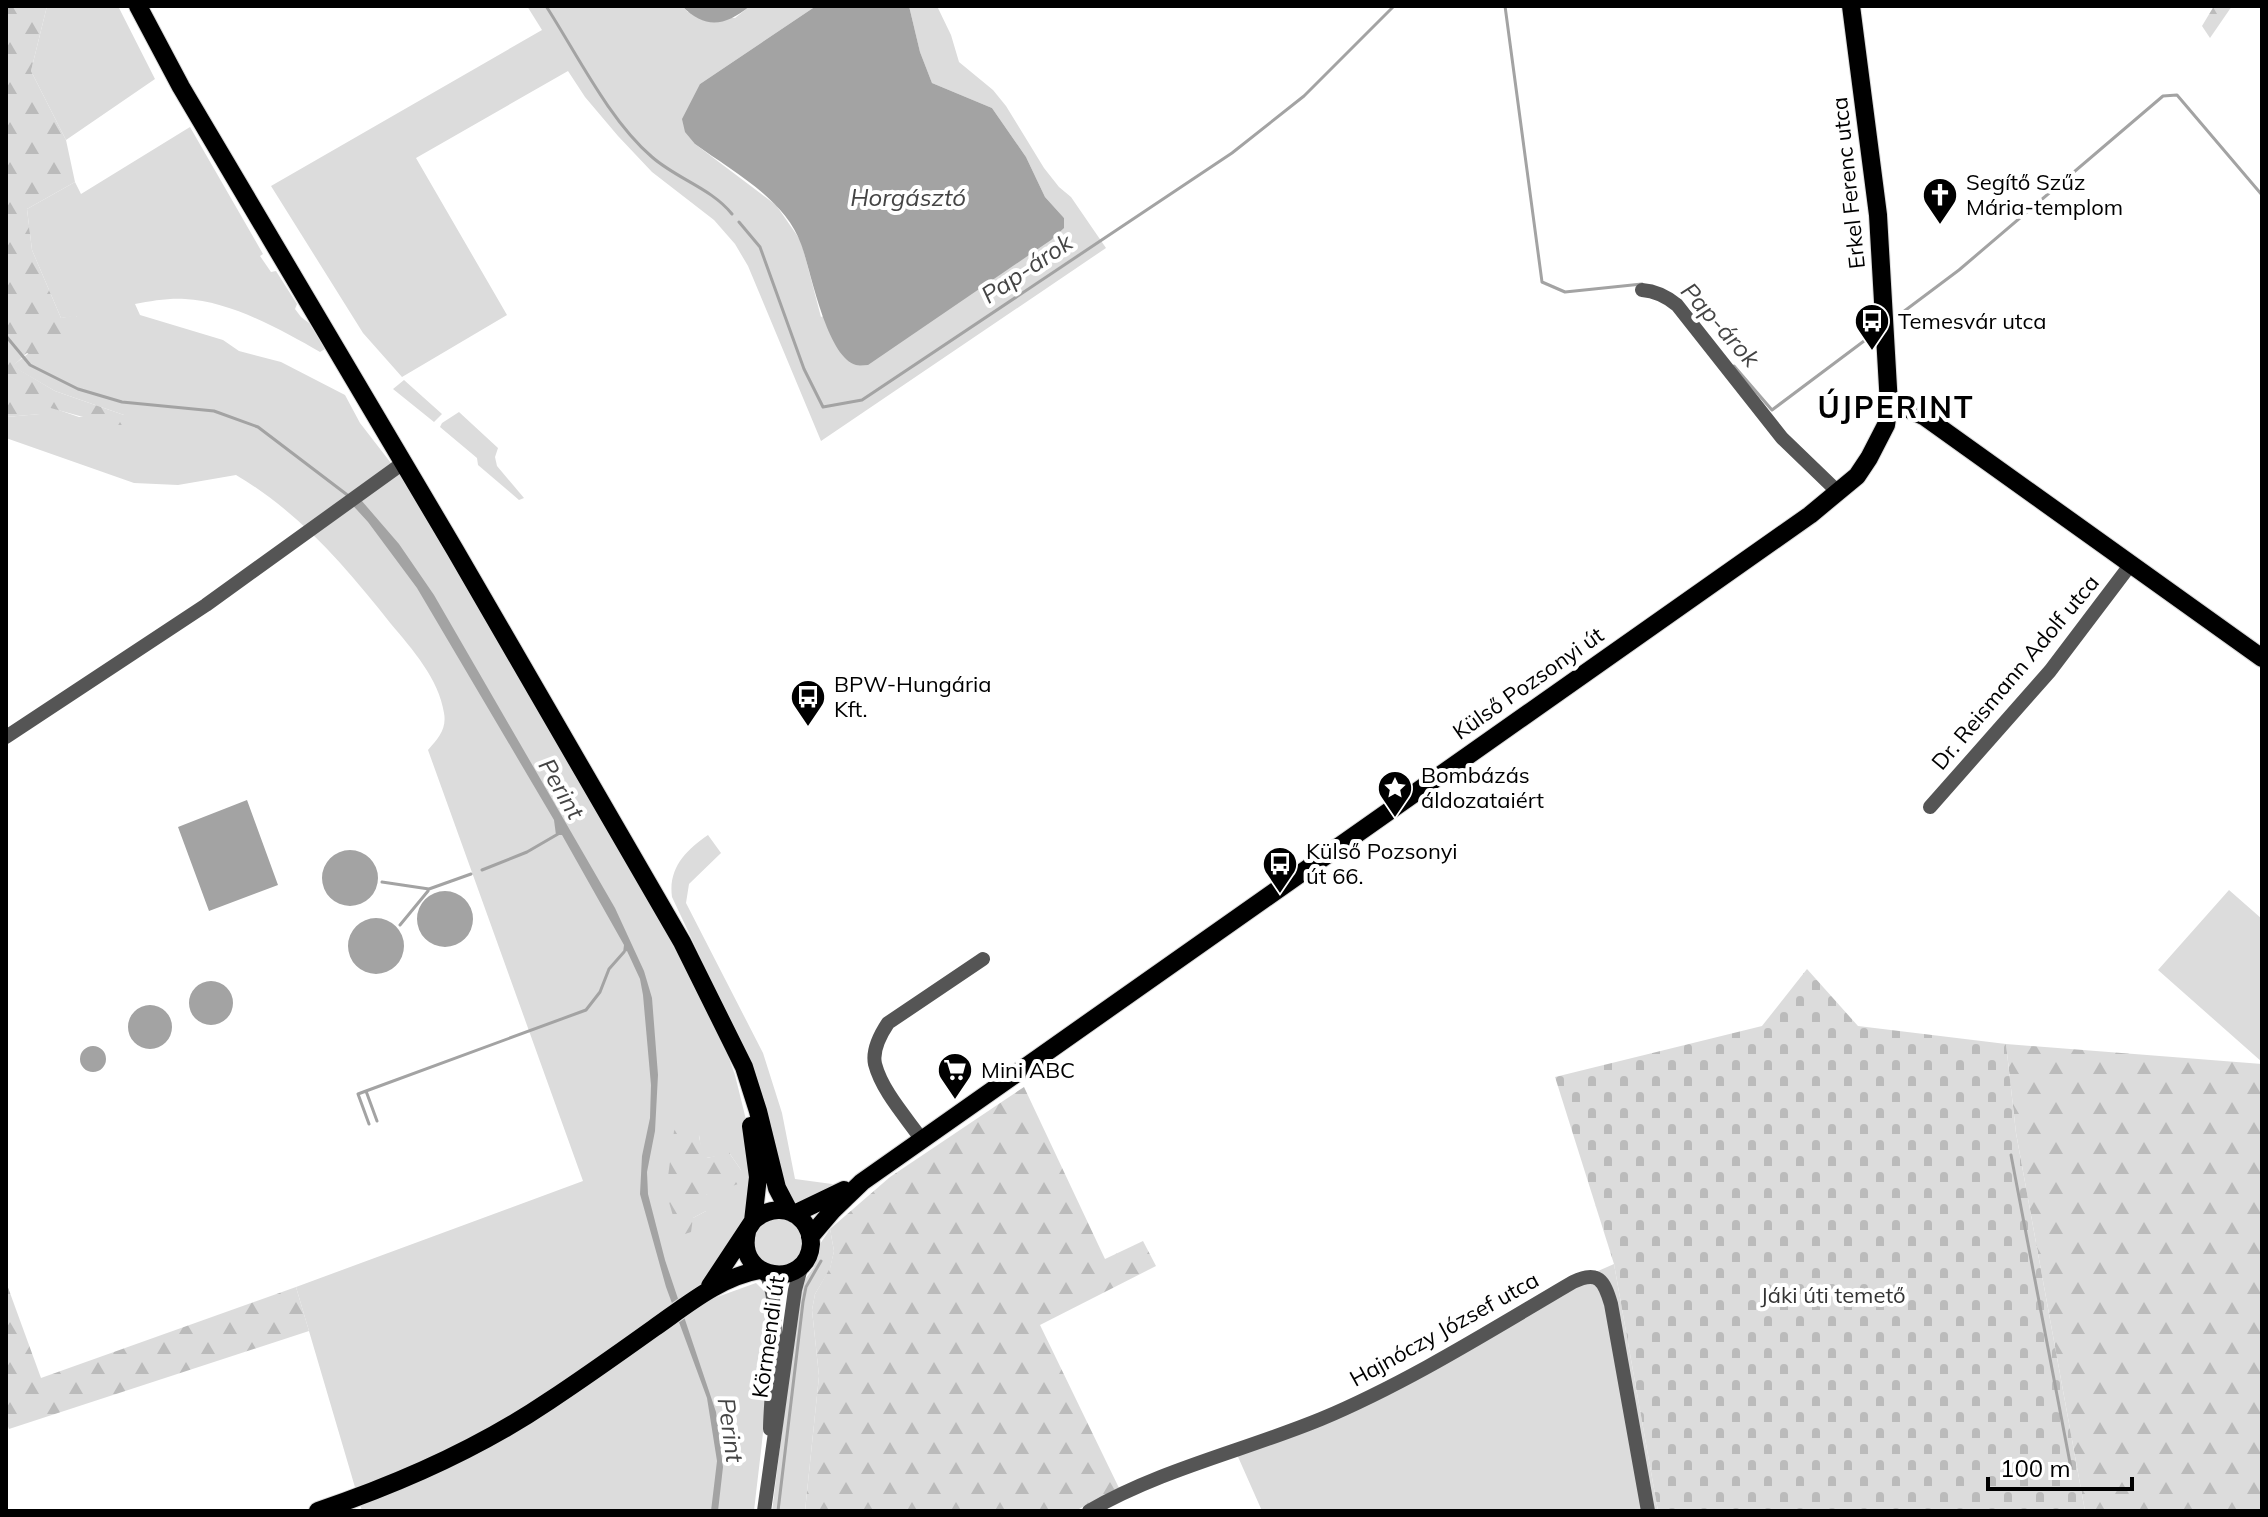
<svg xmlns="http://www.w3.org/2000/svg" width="2268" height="1517" font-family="Mulish,sans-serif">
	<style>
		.green { fill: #dcdcdc; fill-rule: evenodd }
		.forest { fill: url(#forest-firs) }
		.cemetery { fill: url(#cemetery-stones) }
		.water { fill: #a3a3a3 }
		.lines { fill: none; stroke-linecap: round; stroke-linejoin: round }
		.stream { stroke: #a3a3a3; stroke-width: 3 }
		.major-casing { stroke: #dbdbdb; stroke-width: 20 }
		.minor { stroke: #555; stroke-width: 14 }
		.major { stroke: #000; stroke-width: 18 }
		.labels { text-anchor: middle; stroke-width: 8; stroke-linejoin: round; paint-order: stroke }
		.poi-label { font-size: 22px; fill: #000; stroke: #fff; text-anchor: start }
		.street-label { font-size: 22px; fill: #000; stroke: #fff }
		.park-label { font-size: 22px; fill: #333; stroke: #fff }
		.water-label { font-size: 24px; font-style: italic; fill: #444; stroke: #fff }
		.district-label { font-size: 30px; font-weight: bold; letter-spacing: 2px; fill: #000; stroke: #fff }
	</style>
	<defs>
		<pattern id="forest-firs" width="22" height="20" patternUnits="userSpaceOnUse" patternTransform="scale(2)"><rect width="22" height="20" fill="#dcdcdc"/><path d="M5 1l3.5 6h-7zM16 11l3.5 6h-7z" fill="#bbb"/></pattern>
		<pattern id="cemetery-stones" width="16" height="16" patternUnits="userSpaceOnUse" patternTransform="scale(2)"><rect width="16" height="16" fill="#dcdcdc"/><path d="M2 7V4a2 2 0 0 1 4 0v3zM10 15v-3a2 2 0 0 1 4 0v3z" fill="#bbb"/></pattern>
	</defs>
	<rect width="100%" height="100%" fill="#fff"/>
	<path class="green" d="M47,6H118L155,79L66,140L31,71Z
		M527,6H682L688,12L735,18L750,6H816L700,84L695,144L776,205L801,241L821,317L1064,218L1045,197L1026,157L992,108L932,83L920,52L909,6H937L951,35L959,62L993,90L1006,106L1044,168L1059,187L1071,197L1106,248L821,441L748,266L735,244L714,220L652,172L618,136L585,97L568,71L416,158L507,315L402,377L363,333L271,186L542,30Z
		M190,127L263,254L260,256L271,272L276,271L297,304L295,309L301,317L309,323L325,349L320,352C282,330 230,301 185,299C169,298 151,301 135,304L140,315L223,340L239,351L281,362L345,395L360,423L411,489L660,915L723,1042L735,1075L749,1132L754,1198L706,1301L756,1283L765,1292C774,1366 762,1438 754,1511H362L296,1287L583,1181L428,750C438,739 447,729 444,713C439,679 412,649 391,624C346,567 299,512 236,475L178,485L134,483L6,438V417L40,414L47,406L79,417L124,415L55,391L12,366L77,316L61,318L32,250L27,209L75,182L81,194ZM699,1135L701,1149L706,1158L730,1154L741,1170L706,1195V1211L693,1218Z
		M404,380L442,414L434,422L393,389Z
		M459,412L498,448L495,457L477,458L440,427L442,423Z
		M708,835L721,853L689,884L686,903L763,1053L782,1113L795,1179L832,1184L838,1193L804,1209L788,1204L744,1050L672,897C668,868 686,850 708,835Z
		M2229,890L2262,919V1062L2158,970Z
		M783,1214L804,1232L800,1259L776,1270L754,1256L755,1226Z
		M830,1229L834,1251L830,1269L815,1294L812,1310L819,1376L805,1511H772L800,1286L814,1267L818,1247Z
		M1614,1264L1658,1511H1262L1235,1450L1323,1418L1573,1282Z"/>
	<path class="forest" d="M6,6H47L31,71L66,140L75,182L27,209L32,250L61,318L77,315L72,333L63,337L56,334L57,348L52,358L41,361L27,353L13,366L55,391L124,415V425H112L47,407L41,414L6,417Z
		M2214,6H2232L2210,38L2202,26Z
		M484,455L495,457L497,466L524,498L519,500L478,465L477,458Z
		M2006,1044L2262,1064V1511H2085L2016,1133Z
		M1024,1087L1105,1259L1143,1241L1156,1266L1040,1325L1119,1488L1075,1511H805L819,1376L812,1310L815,1294L830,1268L834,1251L830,1229L890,1177Z
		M679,1124C706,1130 695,1139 707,1158L715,1156V1137L725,1134L730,1154L741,1170L738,1184L706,1195V1211L693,1218L691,1232L679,1236L666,1192L674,1131Z
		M6,1282L41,1378L296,1287L309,1331L9,1429L6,1421Z"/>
	<path class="cemetery" d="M1807,969L1858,1026L2006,1044L2016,1133L2085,1511H1658L1614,1264L1555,1077L1762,1026Z"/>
	<path class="water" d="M682,6H750C725,26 706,30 682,6Z
		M816,6H909L920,52L932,83L992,108L1026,157L1045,197L1064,218V228L1051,240L868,365C864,365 860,366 856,365C826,356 811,270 801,244C785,199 732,171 695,144L685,132L682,119L700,84Z
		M355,493L399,544L434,595L615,908L644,971L652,998L658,1075L655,1131L647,1172L648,1194L665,1260L716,1412L723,1467L718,1511H711L717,1461L707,1398L666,1287L640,1194L642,1156L650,1118L651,1085L643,995L640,979L627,951L623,953L624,945L562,835H556L554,820L417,588L368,522L347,499Z
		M247,800L278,885L209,911L178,827Z
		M322 878a28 28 0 1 1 56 0a28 28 0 1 1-56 0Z
		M417 919a28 28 0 1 1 56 0a28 28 0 1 1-56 0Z
		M348 946a28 28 0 1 1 56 0a28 28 0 1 1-56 0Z
		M189 1003a22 22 0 1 1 44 0a22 22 0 1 1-44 0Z
		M128 1027a22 22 0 1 1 44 0a22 22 0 1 1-44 0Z
		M80 1059a13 13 0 1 1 26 0a13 13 0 1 1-26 0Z"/>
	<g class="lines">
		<path class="stream" d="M546,6C577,54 609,120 652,157C677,179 711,188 732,214
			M1505,6L1542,282L1565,292L1642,284
			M739,222L760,247L804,369L823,407L862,400L1232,153L1304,96L1394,6
			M1903,312L1959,270L2163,96L2177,95L2262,195
			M6,336L30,365L78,389L122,402L214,411L258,427L350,497
			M1734,366L1772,410L1876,332
			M482,870L527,852L558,834
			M382,882L429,889L471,874
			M400,925L428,891
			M366,1091L358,1094L369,1124
			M377,1121L366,1091L586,1010L600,992L609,969L624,952
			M2011,1155L2071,1468
			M778,1511L803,1302L806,1287L821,1261"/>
		<defs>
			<path id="major" d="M138,6L181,87L455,550L682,942L744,1067L758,1111L777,1188L789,1211
				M1889,405H1900L1925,417L2262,658
				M794,1214L844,1190
				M747,1232C735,1282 808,1290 811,1244C811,1235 808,1227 803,1221C789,1205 767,1208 753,1221
				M810,1237L833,1210L862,1182L1810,515L1857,476L1869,458L1886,425L1889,405L1878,215L1851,6
				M710,1286L753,1221L758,1177L751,1126
				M318,1511C398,1484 478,1449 549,1401C584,1378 619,1353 654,1328C687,1305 720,1277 760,1270"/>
		</defs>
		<use href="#major" class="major-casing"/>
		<path class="minor" d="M1642,290C1656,291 1666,296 1677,305L1782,438L1838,492
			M6,737L206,605L403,463
			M1930,807L2050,671L2131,564
			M922,1140C906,1117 882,1091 875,1064C872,1050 880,1035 888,1023L983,959
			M764,1272C784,1295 770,1396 770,1429
			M764,1511L795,1290L802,1264
			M1089,1511C1162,1469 1243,1451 1321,1419C1409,1382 1491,1330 1573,1282C1598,1270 1604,1280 1611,1304L1648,1511"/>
		<use href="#major" class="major"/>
	</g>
	<defs>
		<symbol id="church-pin" viewBox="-11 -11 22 30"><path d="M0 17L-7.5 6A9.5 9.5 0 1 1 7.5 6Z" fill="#000" stroke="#fff"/><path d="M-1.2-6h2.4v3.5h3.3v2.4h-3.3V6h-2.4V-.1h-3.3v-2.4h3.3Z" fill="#fff"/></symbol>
		<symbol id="bus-pin" viewBox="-11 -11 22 30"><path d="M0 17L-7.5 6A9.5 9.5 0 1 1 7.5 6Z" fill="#000" stroke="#fff"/><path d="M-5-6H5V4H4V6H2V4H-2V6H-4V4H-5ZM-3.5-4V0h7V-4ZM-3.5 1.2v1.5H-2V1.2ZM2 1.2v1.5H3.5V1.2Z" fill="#fff"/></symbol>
		<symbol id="sight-pin" viewBox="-11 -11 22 30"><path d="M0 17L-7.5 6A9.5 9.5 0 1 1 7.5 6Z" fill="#000" stroke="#fff"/><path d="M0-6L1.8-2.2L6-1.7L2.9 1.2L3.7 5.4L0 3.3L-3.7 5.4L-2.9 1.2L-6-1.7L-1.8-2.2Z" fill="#fff"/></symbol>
		<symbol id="supermarket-pin" viewBox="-11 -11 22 30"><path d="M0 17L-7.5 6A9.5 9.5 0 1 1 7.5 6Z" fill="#000" stroke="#fff"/><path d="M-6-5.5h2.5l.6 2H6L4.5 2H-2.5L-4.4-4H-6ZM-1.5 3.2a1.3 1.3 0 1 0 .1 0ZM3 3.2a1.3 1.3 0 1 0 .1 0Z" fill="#fff"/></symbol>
	</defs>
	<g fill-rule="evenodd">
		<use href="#church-pin" x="1920" y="175" width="40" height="54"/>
		<use href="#bus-pin" x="1852" y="301" width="40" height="54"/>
		<use href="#bus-pin" x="788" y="677" width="40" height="54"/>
		<use href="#sight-pin" x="1375" y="768" width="40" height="54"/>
		<use href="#bus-pin" x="1260" y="844" width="40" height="54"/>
		<use href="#supermarket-pin" x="935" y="1050" width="40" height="54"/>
	</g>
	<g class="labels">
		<g class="poi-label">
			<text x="1966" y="190">Segítő Szűz<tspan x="1966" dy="25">Mária-templom</tspan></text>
			<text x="1898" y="329">Temesvár utca</text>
			<text x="834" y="692">BPW-Hungária<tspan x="834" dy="25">Kft.</tspan></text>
			<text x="1421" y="783">Bombázás<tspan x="1421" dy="25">áldozataiért</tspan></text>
			<text x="1306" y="859">Külső Pozsonyi<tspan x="1306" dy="25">út 66.</tspan></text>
			<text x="981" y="1078">Mini ABC</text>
		</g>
		<g class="street-label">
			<text transform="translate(1848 183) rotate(-96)" y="8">Erkel Ferenc utca</text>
			<text transform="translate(2015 672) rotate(-50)" y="8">Dr. Reismann Adolf utca</text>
			<text transform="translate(1528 683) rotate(-35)" y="8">Külső Pozsonyi út</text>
			<text transform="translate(1444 1329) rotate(-29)" y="8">Hajnóczy József utca</text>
			<text transform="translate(768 1337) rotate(-82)" y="8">Körmendi út</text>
		</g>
		<g class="park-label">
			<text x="1833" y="1303">Jáki úti temető</text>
		</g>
		<g class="water-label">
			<text x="908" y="206">Horgásztó</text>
			<text transform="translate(1027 269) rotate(-34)" y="8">Pap-árok</text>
			<text transform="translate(1720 325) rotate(48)" y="8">Pap-árok</text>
			<text transform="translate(561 789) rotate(60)" y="8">Perint</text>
			<text transform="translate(730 1430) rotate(82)" y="8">Perint</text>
		</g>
		<g class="district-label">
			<text x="1896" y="418">ÚJPERINT</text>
		</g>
	</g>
	<rect width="2268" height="1517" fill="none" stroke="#000000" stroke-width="16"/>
	<path d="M1988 1477v12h144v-12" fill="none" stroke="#000000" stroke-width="4"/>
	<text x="2000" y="1477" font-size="24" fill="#000000" stroke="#ffffff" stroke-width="6" paint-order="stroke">100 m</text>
</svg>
